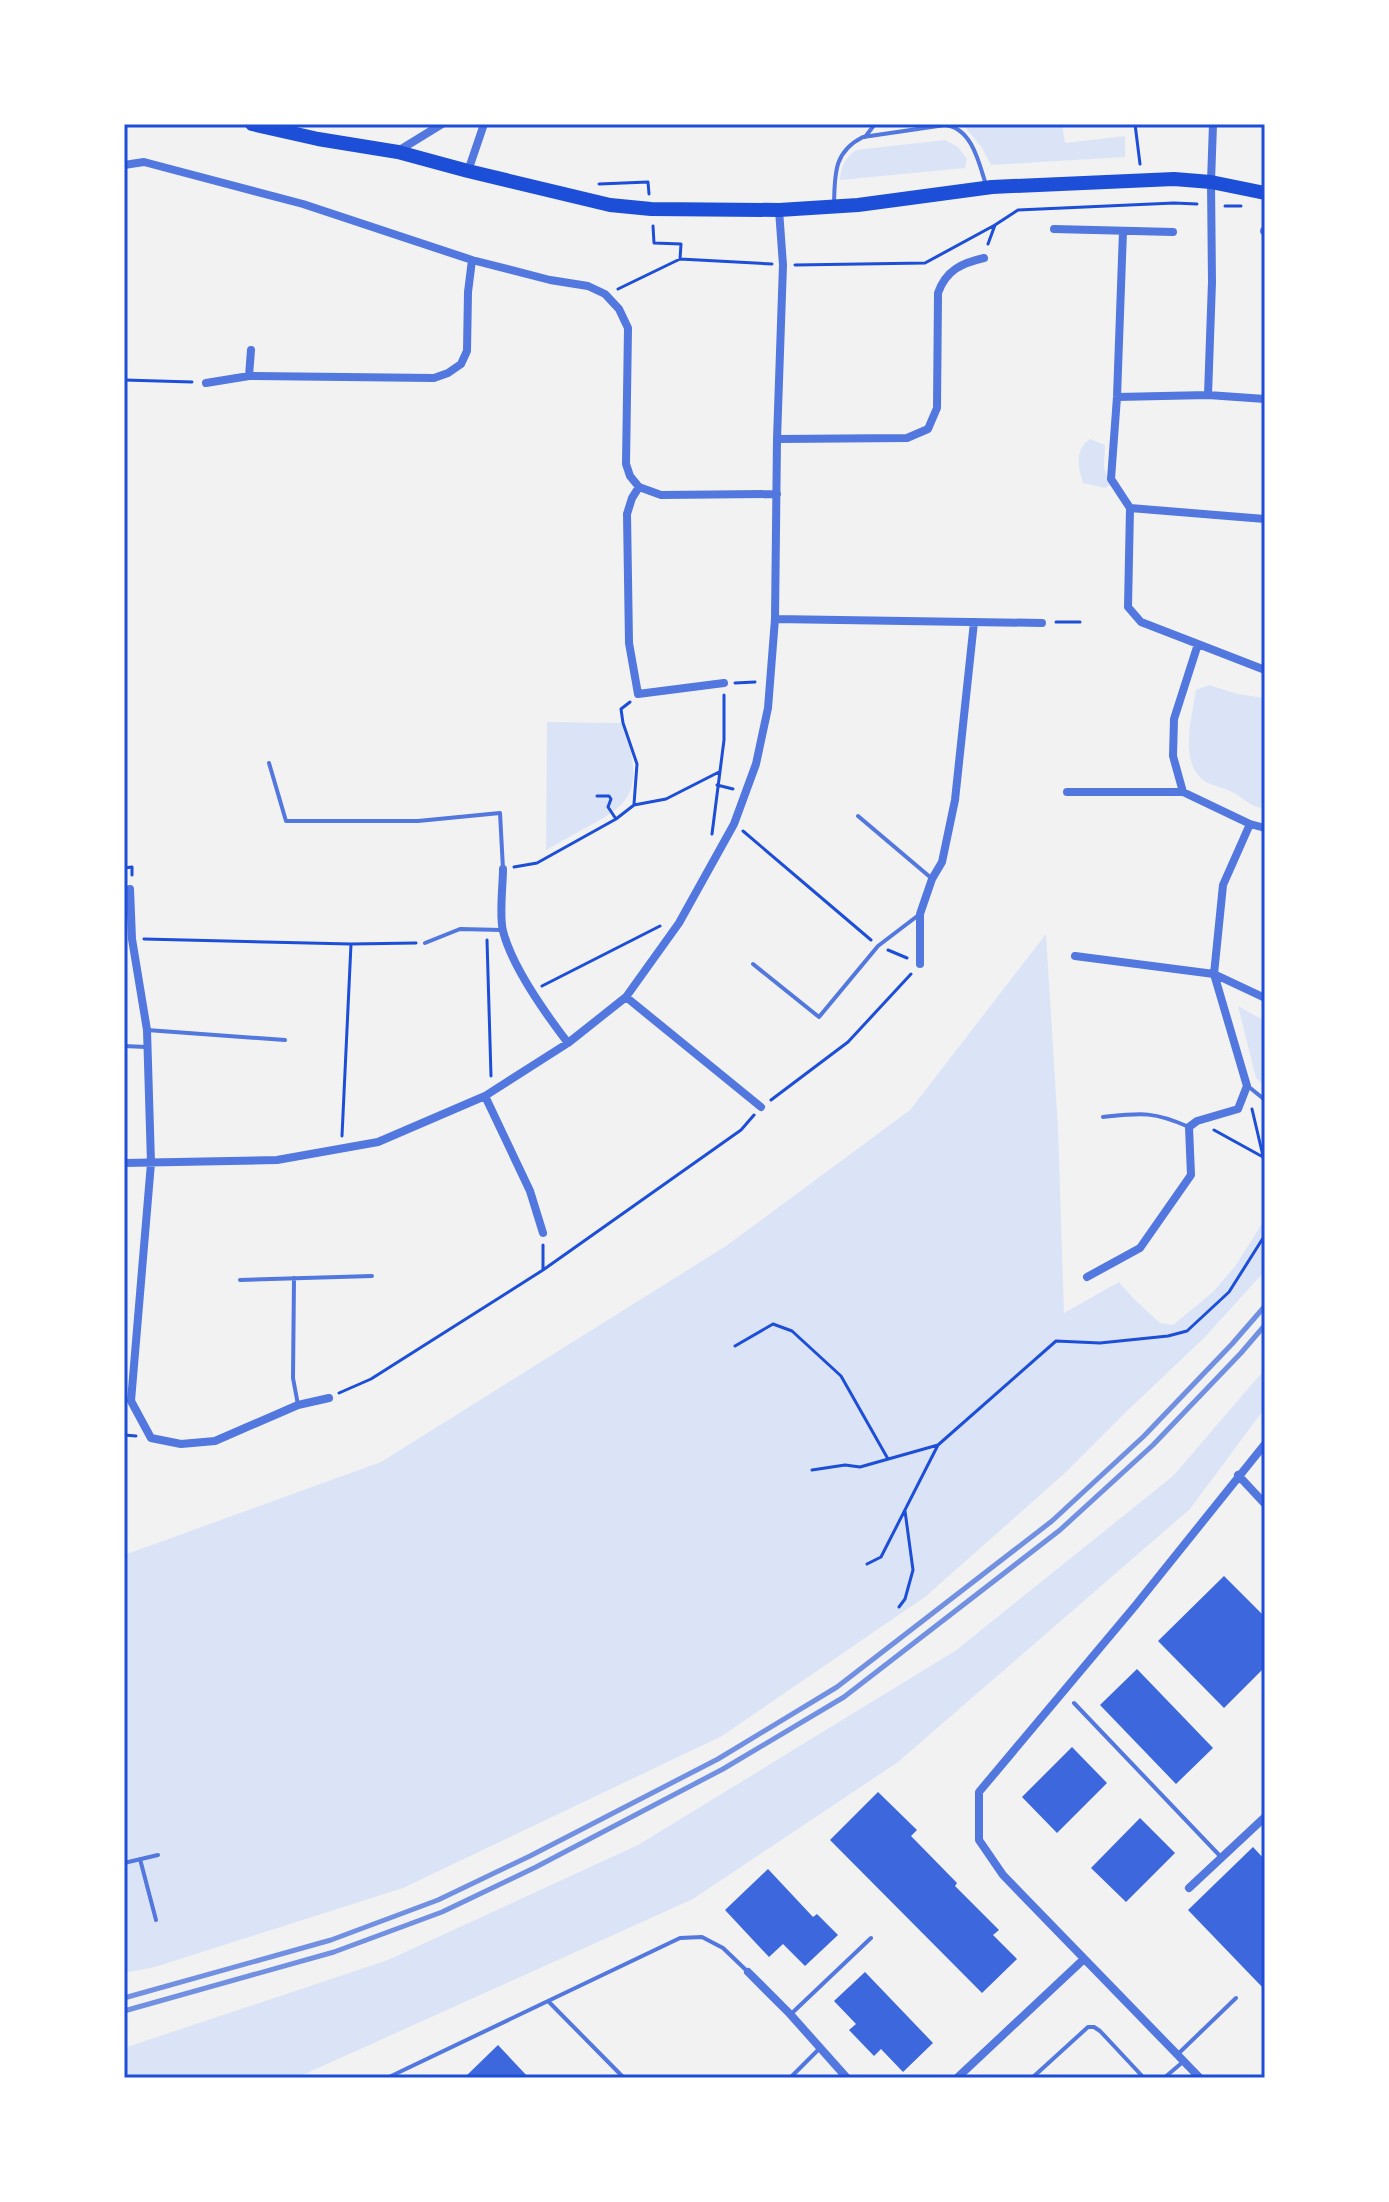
<svg xmlns="http://www.w3.org/2000/svg" width="1389" height="2202" font-family="Roboto,sans-serif">
	<style>
		.green { fill: #dbe4f7 }
		.building { fill: #3d67dc }
		.lines { fill: none; stroke-linecap: round; stroke-linejoin: round }
		.path { stroke: #1d4ed8; stroke-width: 3 }
		.service { stroke: #5277de; stroke-width: 4 }
		.minor { stroke: #5277de; stroke-width: 8 }
		.primary { stroke: #1d4ed8; stroke-width: 14 }
		.rail { stroke: #7290e2; stroke-width: 5 }
		.neatline { fill: none; stroke: #1d4ed8; stroke-width: 3 }
	</style>
	<rect width="100%" height="100%" fill="#f2f2f2"/>
	<path class="green" d="M966,124H1062L1065,143L1125,136V157L991,165L982,148L965,127Z
		M945,140L958,147L967,159L965,168L840,180C841,166 845,158 856,150Z
		M1090,439L1105,445L1104,467L1110,485L1105,488L1083,483C1078,467 1074,450 1090,439Z
		M1209,685L1238,694L1265,698V808C1252,809 1243,797 1232,792C1225,788 1216,787 1208,783C1177,767 1192,717 1196,690Z
		M547,722L621,723C624,733 628,743 631,753C640,795 623,808 589,826C575,834 560,842 546,850Z
		M1046,934L1058,1128L1064,1313L1119,1282L1134,1299L1160,1323L1173,1325L1213,1292L1236,1265L1265,1219V1271L1204,1338L1127,1411L1065,1473L925,1597L722,1736L403,1888L155,1967L124,1973V1555L381,1462L726,1246L910,1110Z
		M1238,1006L1265,1021V1086L1256,1078Z
		M1265,1369V1408L1190,1509L898,1762L693,1899L296,2078H124V2048L388,1960L638,1845L955,1651L1173,1476Z"/>
	<path class="building" d="M1224,1576L1265,1617V1667L1224,1708L1158,1641Z
		M1137,1669L1213,1748L1176,1784L1100,1705Z
		M1072,1747L1107,1783L1057,1833L1022,1797Z
		M878,1792L917,1830L911,1836L957,1883L955,1886L999,1930L993,1935L1017,1959L982,1993L830,1840Z
		M1140,1818L1175,1853L1126,1902L1091,1868Z
		M1253,1847L1265,1860V1990L1188,1910Z
		M768,1869L813,1917L817,1914L838,1935L805,1966L783,1944L769,1957L725,1910Z
		M865,1972L933,2043L903,2072L881,2049L874,2056L849,2030L856,2024L834,2001Z
		M498,2045L529,2078H464Z"/>
	<g class="lines">
		<path class="path" d="M1135,124L1140,164
			M599,184L648,182L649,194
			M1225,206H1241
			M653,226L654,243L681,244L680,259
			M988,244L995,225
			M795,265L925,263L995,225L1018,210L1174,203L1197,204
			M618,289L680,259L772,264
			M124,380L192,382
			M1056,622H1080
			M735,683L755,682
			M630,702L621,709L623,723L637,764L634,804
			M717,785L733,789
			M597,796H609L611,799L608,807L616,819
			M743,831L871,940
			M712,834L724,740V695
			M514,867L537,863L616,819L634,805L666,799L719,772
			M124,868L132,867V875
			M144,939L351,944L416,943
			M487,940L491,1076
			M888,950L907,958
			M542,986L660,926
			M771,1100L848,1042L911,974
			M1252,1109L1263,1156
			M1214,1130L1263,1157L1265,1164
			M342,1136L351,944
			M543,1269V1245
			M735,1346L773,1324L792,1331L841,1376L888,1459
			M339,1393L371,1379L543,1270L741,1130L754,1115
			M124,1435L136,1436
			M812,1470L845,1465L860,1467L938,1445L1056,1341L1100,1343L1168,1336L1187,1331L1229,1292L1265,1235
			M867,1564L881,1557L938,1445
			M899,1607L905,1599L913,1570L905,1511"/>
		<path class="service" d="M865,137L875,124
			M834,204C835,175 833,152 863,137L945,125C972,128 979,163 986,185
			M269,763L286,821H418L500,813L503,869
			M858,816L930,877
			M425,943L460,929L502,930
			M753,964L819,1017L878,946L920,914
			M147,1030L285,1040
			M124,1046L146,1047
			M1249,1087L1265,1100
			M1103,1117C1141,1113 1153,1111 1189,1127
			M294,1278L293,1378L298,1405
			M240,1280L372,1276
			M1074,1703L1221,1857
			M140,1859L156,1920
			M124,1863L158,1855
			M791,2014L871,1938
			M1179,2053L1236,1998
			M387,2078L548,2001
			M624,2078L548,2001L680,1938L702,1937L723,1948L747,1971
			M790,2078L819,2049
			M1032,2078L1088,2027H1094L1100,2031L1144,2078
			M1164,2078L1184,2061"/>
		<path class="minor" d="M1213,124L1211,182L1212,282L1208,395L1265,399
			M398,151L442,124
			M124,165L144,162L303,204L472,260L550,280L588,286L605,294L619,309L628,328L626,464L630,476L639,487L661,495L777,494
			M468,171L484,124
			M1054,229L1173,232
			M1123,231L1117,397L1111,479L1130,508L1128,607L1141,622L1198,644
			M1264,231H1265
			M249,376L251,350
			M206,383L249,376L434,378L448,373L461,364L467,351L468,292L472,260
			M1117,397L1208,395
			M777,439L907,438L928,429L937,408L938,293C946,270 962,263 984,258
			M639,487L632,498L627,514L629,643L638,694L724,683
			M1130,508L1265,519
			M775,619L1042,623
			M1067,792H1183
			M1250,824L1265,828
			M503,869C503,885 499,916 503,931C512,967 545,1013 568,1043
			M130,889L132,939L147,1030L151,1163L131,1401L151,1438L181,1444L215,1441L298,1405L329,1398
			M1075,956L1214,974L1265,998
			M920,964V914L932,879L942,862L955,800L974,622
			M626,997L761,1107
			M485,1096L530,1191L543,1233
			M124,1163L277,1160L378,1142L485,1096L568,1043L626,997L679,923L734,824L756,764L768,708L775,619L777,439L783,265L779,210
			M1087,1277L1140,1248L1191,1175L1189,1127L1197,1121L1238,1109L1247,1086L1214,974L1223,885L1250,824L1183,792L1173,756L1174,719L1198,644L1265,670
			M1238,1475L1265,1504
			M1189,1888L1265,1817
			M748,1972L790,2014L847,2078
			M957,2078L1084,1959
			M1200,2078L1003,1875L979,1840V1792L1135,1606L1265,1444"/>
		<path class="primary" d="M252,124L318,139L398,152L468,171L610,205L651,209L779,210L858,205L992,187L1174,179L1211,182L1265,193"/>
		<path class="rail" d="M124,1998L331,1940L438,1900L530,1856L718,1759L837,1687L1052,1521L1144,1436L1232,1344L1265,1306
			M124,2011L334,1952L442,1912L536,1867L723,1769L844,1697L1060,1530L1153,1445L1241,1353L1265,1325"/>
	</g>
	<rect width="1389" height="2202" fill="none" stroke="#ffffff" stroke-width="252"/>
	<rect x="126" y="126" width="1137" height="1950" class="neatline"/>
</svg>
